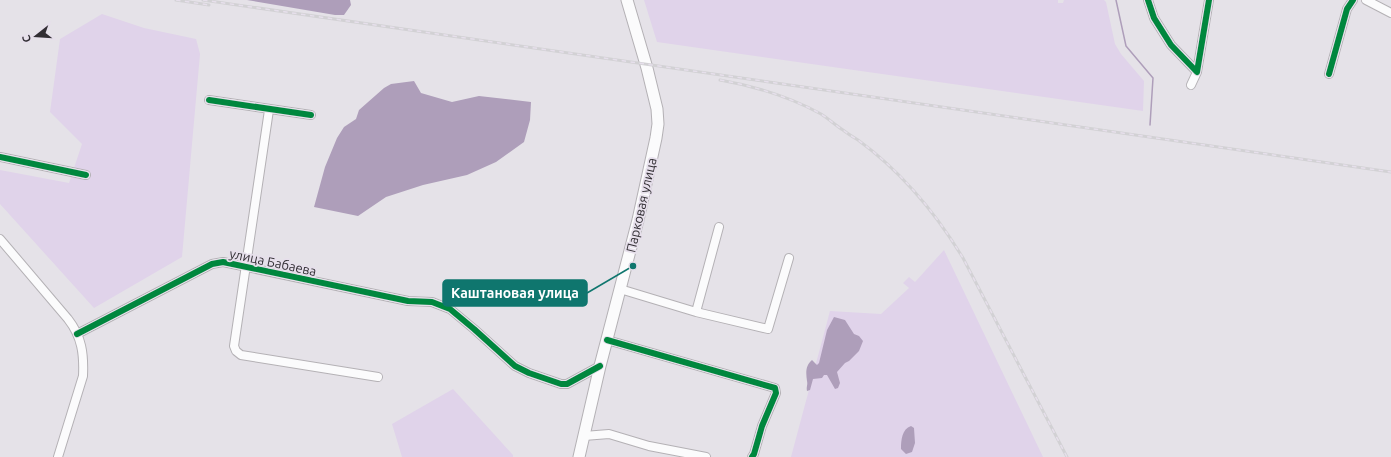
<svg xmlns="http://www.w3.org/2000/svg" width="1391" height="457" font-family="Ubuntu,sans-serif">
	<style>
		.green { fill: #e0d3ea }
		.water { fill: #ae9eba }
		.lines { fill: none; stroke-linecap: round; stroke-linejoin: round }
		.stream { stroke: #ae9eba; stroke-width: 1.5 }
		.minor-casing { stroke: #b4b1b5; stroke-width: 10 }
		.major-casing { stroke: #b4b1b5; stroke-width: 13 }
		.minor { stroke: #fbfbfc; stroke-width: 8 }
		.major { stroke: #fbfbfc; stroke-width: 11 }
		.rail-casing { stroke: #d2d1d4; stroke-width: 3 }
		.rail { stroke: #e6dfeb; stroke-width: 1.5; stroke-dasharray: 4.5; stroke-linecap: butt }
		.cycleway-casing { stroke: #e6dfeb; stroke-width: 8 }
		.cycleway { stroke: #00873e; stroke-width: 6 }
		.labels { text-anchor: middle; stroke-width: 3.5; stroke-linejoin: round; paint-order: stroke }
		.street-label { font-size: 13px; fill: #312e33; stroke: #e6dfeb }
		.leader { fill: none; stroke: #0f766e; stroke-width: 1.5 }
		.callout-dot { fill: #0f766e; stroke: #e6dfeb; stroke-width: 1.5 }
		.callout { fill: #0f766e; stroke: #0f766e; stroke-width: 1.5 }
		.callout-label { font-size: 14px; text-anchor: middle; font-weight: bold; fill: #fff }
	</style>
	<rect width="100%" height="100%" fill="#e5e2e8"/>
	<path class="green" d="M644,0H1058V3H1063L1064,0H1104L1106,2L1115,44L1121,54L1144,81L1143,111L657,42Z
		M102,14L144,28L196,39L200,54L182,257L94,308L0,204V170L69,183L82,144L50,112L60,39Z
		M944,250L1043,457H791L830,311L881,314L909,288L903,283L909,277L915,282Z
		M453,389L513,455V457H402L392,424Z"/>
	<path class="water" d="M247,0H350L351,5L344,15H335Z
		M414,81L421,93L452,102L479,96L531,102L530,120L524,142L496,162L467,175L423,185L386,197L358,216L314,207L325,167L337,138L344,127L356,119L359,110L384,88L391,84Z
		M834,317L845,320L854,334L859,336L863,341L859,351L849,361L845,363L837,372L840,383L838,388L835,389L827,375H824L822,378L813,379L810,390L807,391C806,387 808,385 807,381C806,373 805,366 812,360L817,365L819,363L827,330Z
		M911,426L914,428L915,443L912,452L906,454L901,449C901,440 902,429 911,426Z"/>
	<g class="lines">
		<path class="stream" d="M1116,0L1126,46L1153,78L1150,125"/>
		<defs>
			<path id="minor" d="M1148,0L1154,18L1171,45L1197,72L1209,0
				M1366,0L1391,13
				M1329,74L1347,9L1353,0
				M1191,85L1197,72
				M209,100L311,115
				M269,110L234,346L236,351L241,355L378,377
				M0,157L86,175
				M0,239L68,319C82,337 84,354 83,376L58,457
				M620,289L696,312L768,329L789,258
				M696,312L719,227
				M77,334L212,264L223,262L408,301L432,302L450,309L474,329L515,366L529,373L561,384H567L600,366
				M607,340L775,388L776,393L762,426L754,454L752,457
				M584,436L609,434L649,446L706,457"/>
			<path id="major" d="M579,457L600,366L638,220L656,138L658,124L657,109L647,68L627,0"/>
		</defs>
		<use href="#minor" class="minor-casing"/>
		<use href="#major" class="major-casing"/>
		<use href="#minor" class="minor"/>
		<use href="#major" class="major"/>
		<defs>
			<path id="rail" d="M176,0L209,5
				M203,0L1391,172
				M720,80C754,86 790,97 821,114C829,119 835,125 843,130C848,134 853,137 858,140C902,172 935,212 963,258L1067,457"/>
		</defs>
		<use href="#rail" class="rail-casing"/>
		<use href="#rail" class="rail"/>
		<defs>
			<path id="cycleway" d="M1148,0L1154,18L1171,45L1197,72L1209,0
				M1329,74L1347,9L1353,0
				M209,100L311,115
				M0,157L86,175
				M77,334L212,264L223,262L408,301L432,302L450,309L474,329L515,366L529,373L561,384H567L600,366
				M607,340L775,388L776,393L762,426L754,454L752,457"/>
		</defs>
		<use href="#cycleway" class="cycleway-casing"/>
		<use href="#cycleway" class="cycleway"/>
	</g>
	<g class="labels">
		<g class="street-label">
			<text transform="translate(641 205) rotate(-77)" y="5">Парковая улица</text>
			<text transform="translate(273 262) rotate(12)" y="5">улица Бабаева</text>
		</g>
	</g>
	<path class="leader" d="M633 266L587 293"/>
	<circle class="callout-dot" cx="633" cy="266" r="4"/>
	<rect class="callout" x="443" y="280" width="144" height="26" rx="4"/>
	<g class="callout-label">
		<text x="515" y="298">Каштановая улица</text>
	</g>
	<g transform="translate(36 36) rotate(253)" stroke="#e6dfeb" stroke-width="3" paint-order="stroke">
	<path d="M0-3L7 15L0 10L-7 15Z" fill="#312e33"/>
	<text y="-6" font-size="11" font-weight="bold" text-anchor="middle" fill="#312e33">С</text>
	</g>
</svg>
